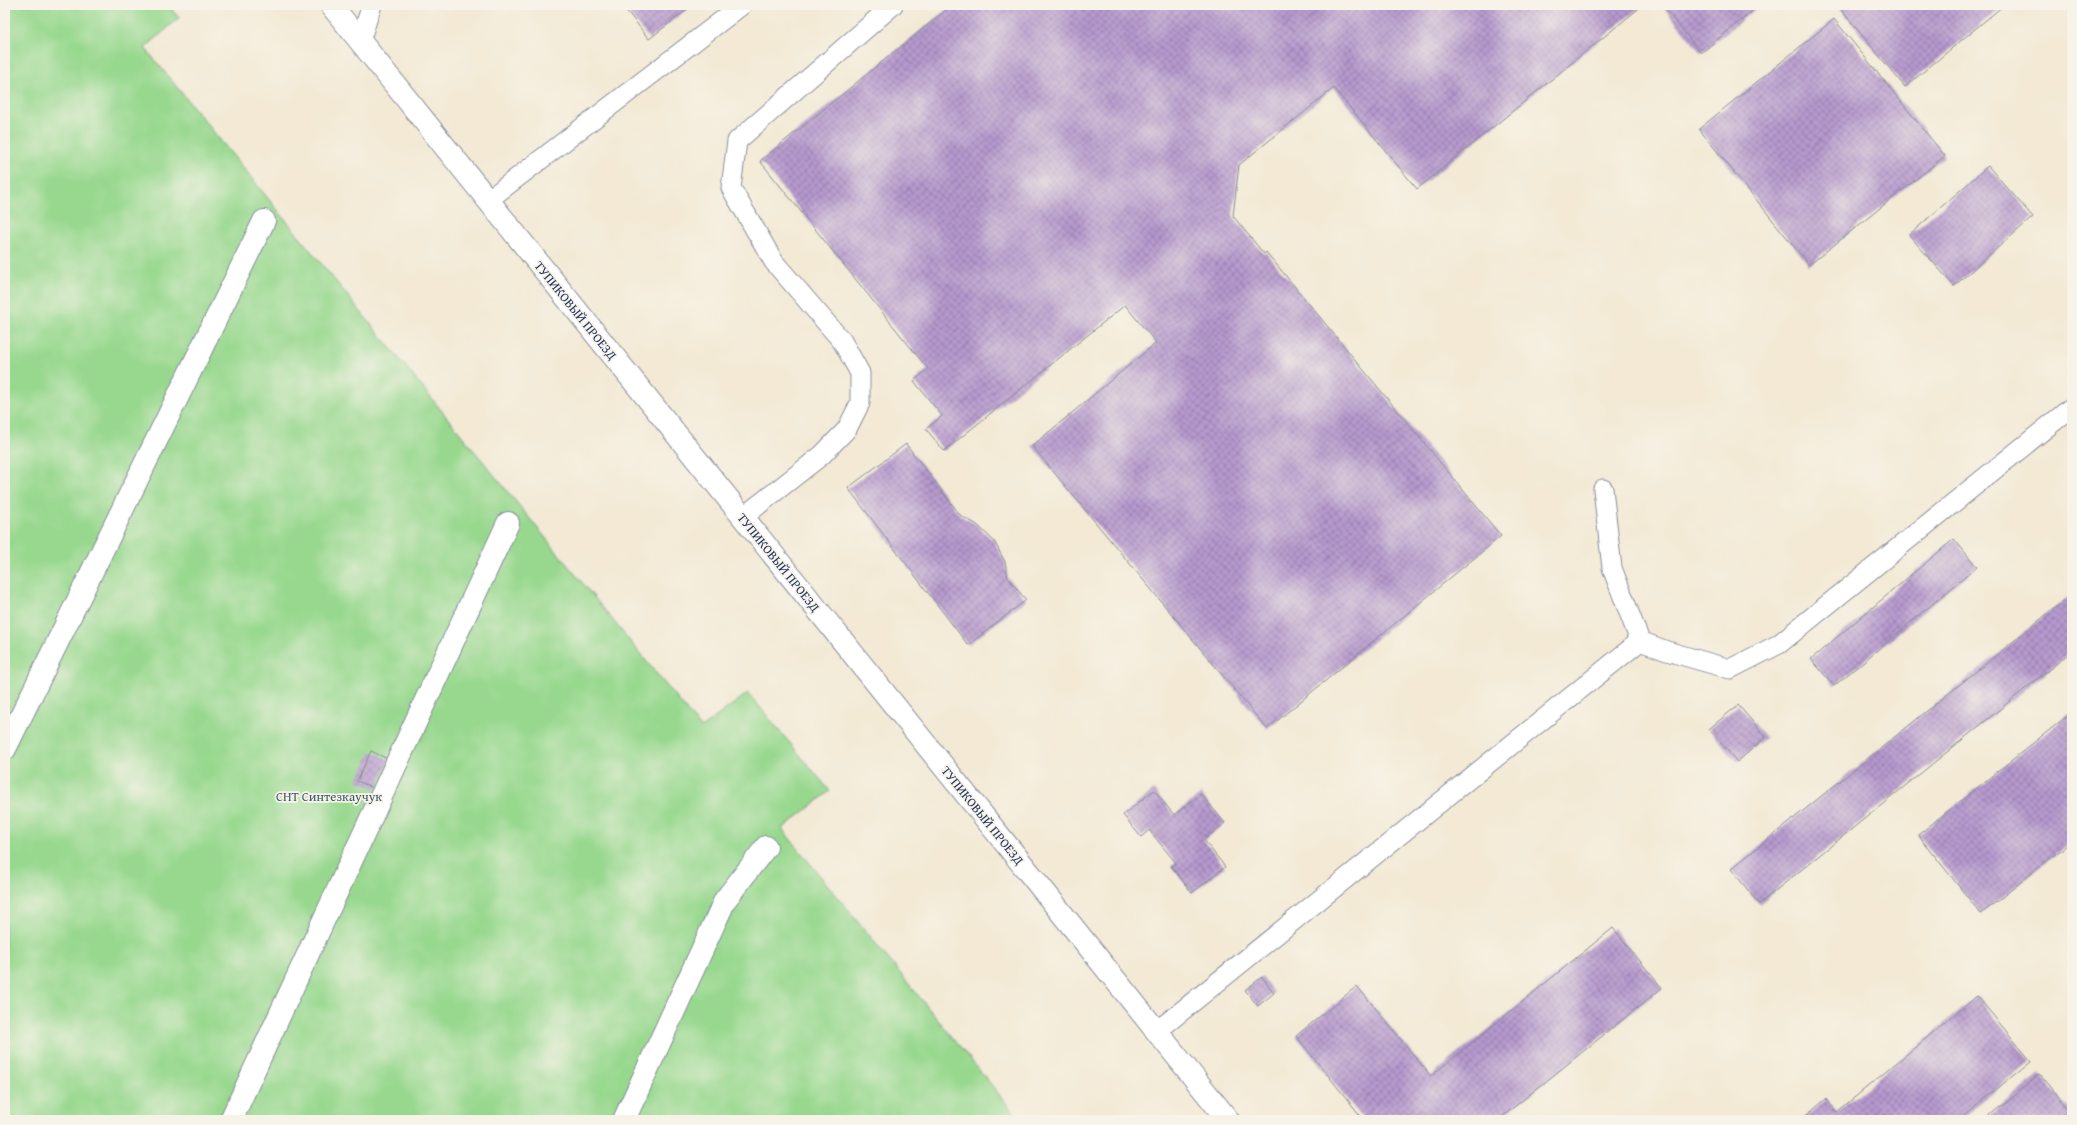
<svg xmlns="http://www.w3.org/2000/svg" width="2077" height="1125" font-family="'Gentium Book Plus',serif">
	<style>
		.green { fill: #97d88e; stroke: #598476 }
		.building { fill: url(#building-cross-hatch) }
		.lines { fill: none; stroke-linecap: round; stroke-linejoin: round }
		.service-casing { stroke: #878c99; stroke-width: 21 }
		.minor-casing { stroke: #878c99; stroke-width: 24 }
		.service { stroke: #fff; stroke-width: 19 }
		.minor { stroke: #fff; stroke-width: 22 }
		.labels { text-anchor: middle; stroke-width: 3.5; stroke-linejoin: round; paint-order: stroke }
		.street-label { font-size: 13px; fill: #1b2f5e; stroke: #f7f3e8 }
		.park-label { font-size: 13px; fill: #3a596a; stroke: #f7f3e8 }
	</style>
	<defs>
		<pattern id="building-cross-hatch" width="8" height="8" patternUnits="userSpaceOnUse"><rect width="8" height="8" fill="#b699ce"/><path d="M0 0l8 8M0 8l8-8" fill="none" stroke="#937daa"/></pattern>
	</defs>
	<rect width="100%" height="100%" fill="#f7f3e8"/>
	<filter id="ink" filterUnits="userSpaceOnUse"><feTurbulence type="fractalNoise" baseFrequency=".025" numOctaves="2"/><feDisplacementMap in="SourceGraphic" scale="8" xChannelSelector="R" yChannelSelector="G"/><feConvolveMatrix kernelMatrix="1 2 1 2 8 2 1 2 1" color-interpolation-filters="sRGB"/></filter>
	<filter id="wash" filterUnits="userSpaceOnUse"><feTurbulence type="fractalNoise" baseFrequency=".012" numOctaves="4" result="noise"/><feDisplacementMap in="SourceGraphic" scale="16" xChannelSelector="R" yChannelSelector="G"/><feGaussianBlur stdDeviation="0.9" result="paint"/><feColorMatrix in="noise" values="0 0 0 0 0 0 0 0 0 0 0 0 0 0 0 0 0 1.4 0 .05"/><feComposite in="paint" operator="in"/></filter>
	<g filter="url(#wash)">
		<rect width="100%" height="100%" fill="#f3e9d4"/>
		<path class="green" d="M5,5H168L179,18L145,48L701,728L748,693L830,791L782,829L1020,1120H5Z"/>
		<g id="blocks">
			<path class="building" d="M622,5H693L649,39Z
				M952,5H1643L1417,189L1334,88L1239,165L1233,216L1264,254L1266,252L1501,536L1267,729L1032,446L1156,343L1125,305L944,451L926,429L942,416L914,381L928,369L760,161Z
				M1662,5H1760L1701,53Z
				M1837,5H2004L1905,87Z
				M1834,19L1945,156L1809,265L1699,129Z
				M1988,166L2033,217L1954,286L1909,235Z
				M906,444L961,516L976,524L994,541L1005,562L1008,578L1026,600L968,645L848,488Z
				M1954,539L1977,567L1834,686L1811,659Z
				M2072,594V651L1759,904L1731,869Z
				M1738,705L1766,737L1737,762L1709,729Z
				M2072,712V841L1981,914L1918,835Z
				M371,751L390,760L376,789L357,781Z
				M1154,790L1174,815L1201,794L1225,823L1204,840L1225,867L1192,893L1171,866L1176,863L1149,830L1141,837L1123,815Z
				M1613,928L1662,988L1498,1120H1364L1296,1036L1357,986L1431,1076Z
				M1262,977L1274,993L1258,1006L1245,990Z
				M1977,996L2031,1061L1959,1120H1801L1826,1099L1837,1112Z
				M2040,1074L2072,1113V1120H1984Z"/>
		</g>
	</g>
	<g filter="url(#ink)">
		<use href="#blocks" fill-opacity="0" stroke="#878c99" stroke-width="1"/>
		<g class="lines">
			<defs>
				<path id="service" d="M360,41L372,5
					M488,200L742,5
					M1603,489L1612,568L1640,641L1667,651L1730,669L1779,644L2072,407
					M743,517L822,455L847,429L860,403V373L842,341L774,262L731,188L737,141L893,5
					M1157,1031L1640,641"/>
				<path id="minor" d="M331,5L1228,1120
					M5,749L264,221
					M231,1120L508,523
					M624,1120L725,900L766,847"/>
			</defs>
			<use href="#service" class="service-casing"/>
			<use href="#minor" class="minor-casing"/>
			<use href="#service" class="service"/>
			<use href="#minor" class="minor"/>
		</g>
	</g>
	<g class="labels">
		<g class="street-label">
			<text transform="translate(576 310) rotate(51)" y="5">ТУПИКОВЫЙ ПРОЕЗД</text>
			<text transform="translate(779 562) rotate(51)" y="5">ТУПИКОВЫЙ ПРОЕЗД</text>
			<text transform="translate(983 815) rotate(51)" y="5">ТУПИКОВЫЙ ПРОЕЗД</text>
		</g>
		<g class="park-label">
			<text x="329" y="801">СНТ Синтезкаучук</text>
		</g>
	</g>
	<rect width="2077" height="1125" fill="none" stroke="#f7f3e8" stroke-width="20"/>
</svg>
